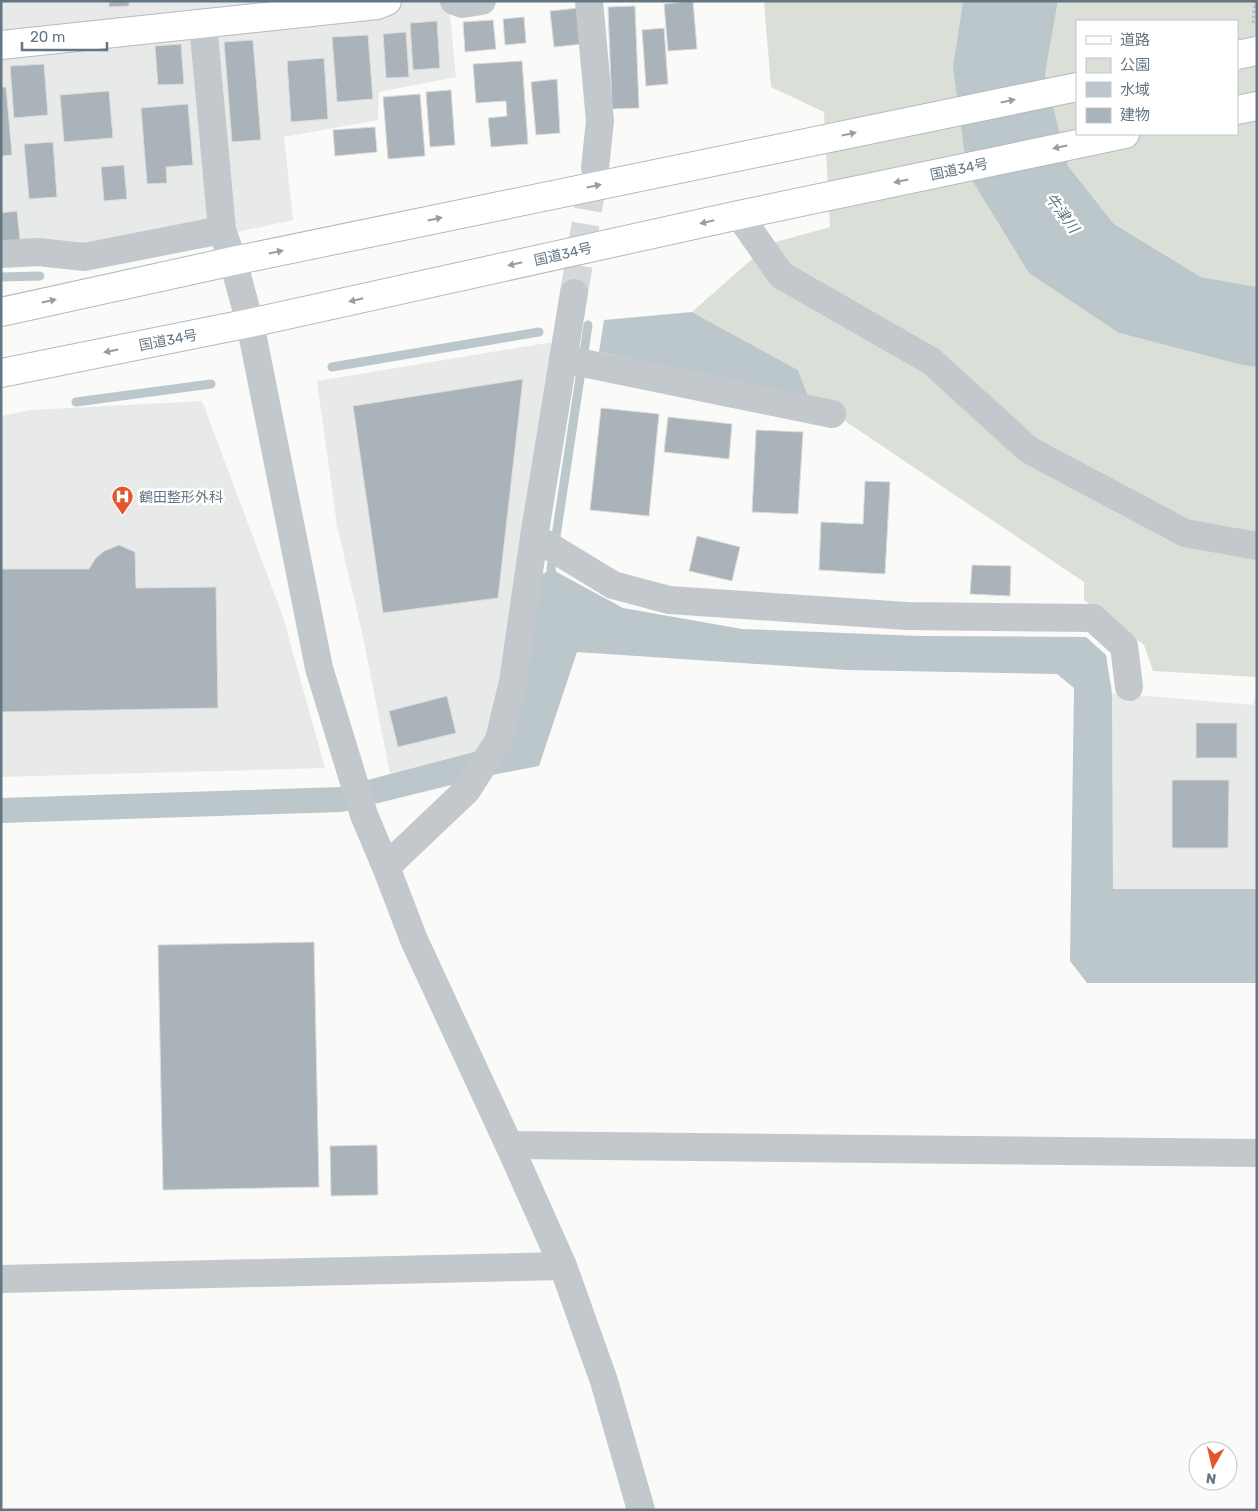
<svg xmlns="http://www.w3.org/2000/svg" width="1258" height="1511" font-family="Rubik,'Noto Sans JP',sans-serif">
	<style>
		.built { fill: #e8e9e9 }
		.green { fill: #dadfd7; fill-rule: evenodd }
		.water { fill: #bbc7cb }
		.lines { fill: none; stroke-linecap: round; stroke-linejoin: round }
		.stream { stroke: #bbc7cb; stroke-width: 9 }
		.building { fill: #aab3b9; stroke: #dcdcda }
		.minor-tunnel { stroke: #d5d9db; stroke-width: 28; stroke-dasharray: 28 14; stroke-linecap: butt }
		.major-casing { stroke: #b5babe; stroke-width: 30 }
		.highway-casing { stroke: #b4b9bd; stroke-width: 30 }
		.path { stroke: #bbbfc2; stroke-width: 3; stroke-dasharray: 2.5 2.5; stroke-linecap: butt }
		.minor { stroke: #c3c8cc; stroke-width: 28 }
		.major { stroke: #fff; stroke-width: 28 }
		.highway { stroke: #fff; stroke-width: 28 }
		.highway-bridge-casing { stroke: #b4b9bd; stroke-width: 30; stroke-linecap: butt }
		.highway-bridge { stroke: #fff; stroke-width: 28 }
		.oneway { fill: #939fa8 }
		.labels { text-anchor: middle; stroke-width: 5; stroke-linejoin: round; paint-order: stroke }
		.street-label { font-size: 14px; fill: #657683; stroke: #fff }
		.poi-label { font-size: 14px; fill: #657683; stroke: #fff; text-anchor: start }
		.water-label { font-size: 15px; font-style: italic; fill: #60757c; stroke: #fff }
	</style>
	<rect width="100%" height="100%" fill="#fafaf8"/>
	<path class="built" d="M1,1H445L450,14L456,77L379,92L378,120L284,137L293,220L83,266L1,265Z
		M547,343L578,345L504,744L390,774L363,637L337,526L317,381Z
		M202,401L283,617L325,768L1,777V416L31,410Z
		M1257,691V889H1113L1112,693L1253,705Z"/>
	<path class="green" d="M764,1H963L953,66L1119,333L1242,365L1257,367V677L1153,671L1144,645L1084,600V582L808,396L798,370L692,312L769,244L830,227L824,112L771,87Z
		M1058,1H1257V287L1201,277L1114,224L1068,166L1045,74ZM1077,21H1237V134H1077Z"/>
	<path class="water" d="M963,1H1058L1045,74L1068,166L1114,224L1201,277L1257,287V367L1242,365L1119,333L1029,273L967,172L953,66Z
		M692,312L798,370L808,396L599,352L604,320Z
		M551,569L623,608L742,629L920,636L1086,637L1106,655L1112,693L1113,889H1257V983H1087L1070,961L1074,688L1057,674L847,670L577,652L539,766L492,775L342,812L1,823V798L341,787L504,744L541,575Z"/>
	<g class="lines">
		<path class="stream" d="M1,277L40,276
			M332,367L539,332
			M76,402L211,384
			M553,579L551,569L588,325"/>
	</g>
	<path class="building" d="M109,1H129V6L109,7Z
		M693,1L697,49L668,51L664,4Z
		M635,6L639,108L612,109L608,7Z
		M579,8L583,44L554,47L550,11Z
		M524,17L526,43L505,45L503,19Z
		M493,20L496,49L465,52L463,22Z
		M437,21L440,68L413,70L410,23Z
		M664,28L668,84L646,86L642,30Z
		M406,32L409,77L386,78L383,34Z
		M368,35L373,99L337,102L332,37Z
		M253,40L261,140L232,142L224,42Z
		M181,44L184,84L158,85L155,46Z
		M324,58L328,119L291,122L287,61Z
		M522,61L528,144L491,147L488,118L507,116L506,101L476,103L473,64Z
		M44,64L48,115L14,118L10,66Z
		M557,79L560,133L536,135L531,82Z
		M1,87H6L12,155L1,156Z
		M451,90L455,145L430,147L426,92Z
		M109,91L113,138L64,142L60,95Z
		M420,94L425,156L388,159L383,97Z
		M188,104L193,165L166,167L167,183L147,184L141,108Z
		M375,127L377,152L335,156L333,130Z
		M53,142L57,197L29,199L24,144Z
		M124,165L127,199L104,201L101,167Z
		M17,211L20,240L1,242V213Z
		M523,379L498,598L383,613L353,406Z
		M601,408L659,414L649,516L590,510Z
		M668,417L732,424L729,459L664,452Z
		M756,430L803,432L798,514L752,512Z
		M865,481L890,482L885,574L819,570L821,522L863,524Z
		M697,536L740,547L732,581L689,571Z
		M119,545L135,552L136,588L216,587L218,708L1,712V569H89L95,559L104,551Z
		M972,565L1011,566L1010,596L970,594Z
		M447,696L456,733L398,747L389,711Z
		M1196,723H1237V758H1196Z
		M1172,780H1229L1228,848H1172Z
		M314,942L319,1187L163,1190L158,945Z
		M377,1145L378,1195L331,1196L330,1146Z"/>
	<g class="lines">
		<path class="minor-tunnel" d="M574,293L595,168"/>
		<defs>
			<path id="major" d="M1,45L377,5L387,1"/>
			<path id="highway" d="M1237,110L1257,106
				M1,312L233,261L1077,87
				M1,373L250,323L739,215L1125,134"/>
		</defs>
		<use href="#major" class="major-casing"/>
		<use href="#highway" class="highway-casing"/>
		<path class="path" d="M1253,23L1255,1"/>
		<path class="minor" d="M454,1L462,4L482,1
			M589,1L600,121L595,168
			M203,24L222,230L233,261L250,323L319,668L364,815L386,867L414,940L509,1145L563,1266L604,1381L641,1510
			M739,215L781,275L931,361L1029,450L1185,533L1257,546
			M1,254L38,252L84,257L222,230
			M563,359L832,414
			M534,537L613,585L669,600L907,616L1093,618L1124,646L1129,687
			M386,867L467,790L499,740L513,682L534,537L574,293
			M509,1145L1257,1153
			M1,1279L563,1266"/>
		<use href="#major" class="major"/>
		<use href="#highway" class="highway"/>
		<defs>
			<path id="highway-bridge" d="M1237,55L1257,51"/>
		</defs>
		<use href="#highway-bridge" class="highway-bridge-casing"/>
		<use href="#highway-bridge" class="highway-bridge"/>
	</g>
	<defs><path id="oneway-solid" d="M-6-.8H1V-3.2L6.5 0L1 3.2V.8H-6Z" transform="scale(1.25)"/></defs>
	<g class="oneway">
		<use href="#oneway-solid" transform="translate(1008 101) rotate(-12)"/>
		<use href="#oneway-solid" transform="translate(849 134) rotate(-12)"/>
		<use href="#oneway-solid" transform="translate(1060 147) rotate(168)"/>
		<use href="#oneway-solid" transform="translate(901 181) rotate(168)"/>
		<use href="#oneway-solid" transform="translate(594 186) rotate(-12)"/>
		<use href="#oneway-solid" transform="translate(435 219) rotate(-12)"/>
		<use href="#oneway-solid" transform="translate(707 222) rotate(167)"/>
		<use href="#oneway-solid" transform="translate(276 252) rotate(-12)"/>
		<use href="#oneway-solid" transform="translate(515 264) rotate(167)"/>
		<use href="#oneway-solid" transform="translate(356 300) rotate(167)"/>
		<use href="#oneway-solid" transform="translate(49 301) rotate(-12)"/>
		<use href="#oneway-solid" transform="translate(111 351) rotate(169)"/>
	</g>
	<defs>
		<symbol id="hospital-pin" viewBox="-11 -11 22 30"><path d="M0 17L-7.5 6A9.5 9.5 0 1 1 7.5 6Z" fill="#e4572e" stroke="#fff"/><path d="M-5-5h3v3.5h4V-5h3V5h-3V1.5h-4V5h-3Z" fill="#fff"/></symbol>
	</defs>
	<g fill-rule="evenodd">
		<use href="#hospital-pin" x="110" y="484" width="25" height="34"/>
	</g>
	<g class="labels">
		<g class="street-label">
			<text transform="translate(959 169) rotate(-12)" y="5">国道34号</text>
			<text transform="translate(563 254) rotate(-13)" y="5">国道34号</text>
			<text transform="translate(168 340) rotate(-11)" y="5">国道34号</text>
		</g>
		<g class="poi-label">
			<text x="139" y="502">鶴田整形外科</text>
		</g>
		<g class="water-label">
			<text transform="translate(1062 213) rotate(53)" y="5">牛津川</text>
		</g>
	</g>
	<rect width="1258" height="1511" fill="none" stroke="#657683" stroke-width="5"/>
	<rect x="1076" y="20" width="162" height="115" fill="#ffffff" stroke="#c1c8cd"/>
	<rect x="1086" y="36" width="25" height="8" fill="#ffffff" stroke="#c1c8cd"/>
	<text x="1120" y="45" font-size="15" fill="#657683">道路</text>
	<rect x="1086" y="58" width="25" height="15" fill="#dadfd7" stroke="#c1c8cd"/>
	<text x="1120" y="70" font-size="15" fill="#657683">公園</text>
	<rect x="1086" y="82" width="25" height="15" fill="#bbc7cb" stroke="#c1c8cd"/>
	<text x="1120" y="95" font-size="15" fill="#657683">水域</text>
	<rect x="1086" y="108" width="25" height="15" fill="#aab3b9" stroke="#c1c8cd"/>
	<text x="1120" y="120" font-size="15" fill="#657683">建物</text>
	<g transform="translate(1213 1466) rotate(188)"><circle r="24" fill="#ffffff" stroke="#c1c8cd"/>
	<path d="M0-4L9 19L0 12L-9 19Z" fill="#e4572e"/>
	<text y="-8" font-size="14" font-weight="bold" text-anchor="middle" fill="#657683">N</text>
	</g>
	<path d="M22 42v8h85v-8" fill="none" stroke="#657683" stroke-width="2.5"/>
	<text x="30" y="42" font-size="15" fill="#657683" stroke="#ffffff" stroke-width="4" paint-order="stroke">20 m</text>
</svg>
